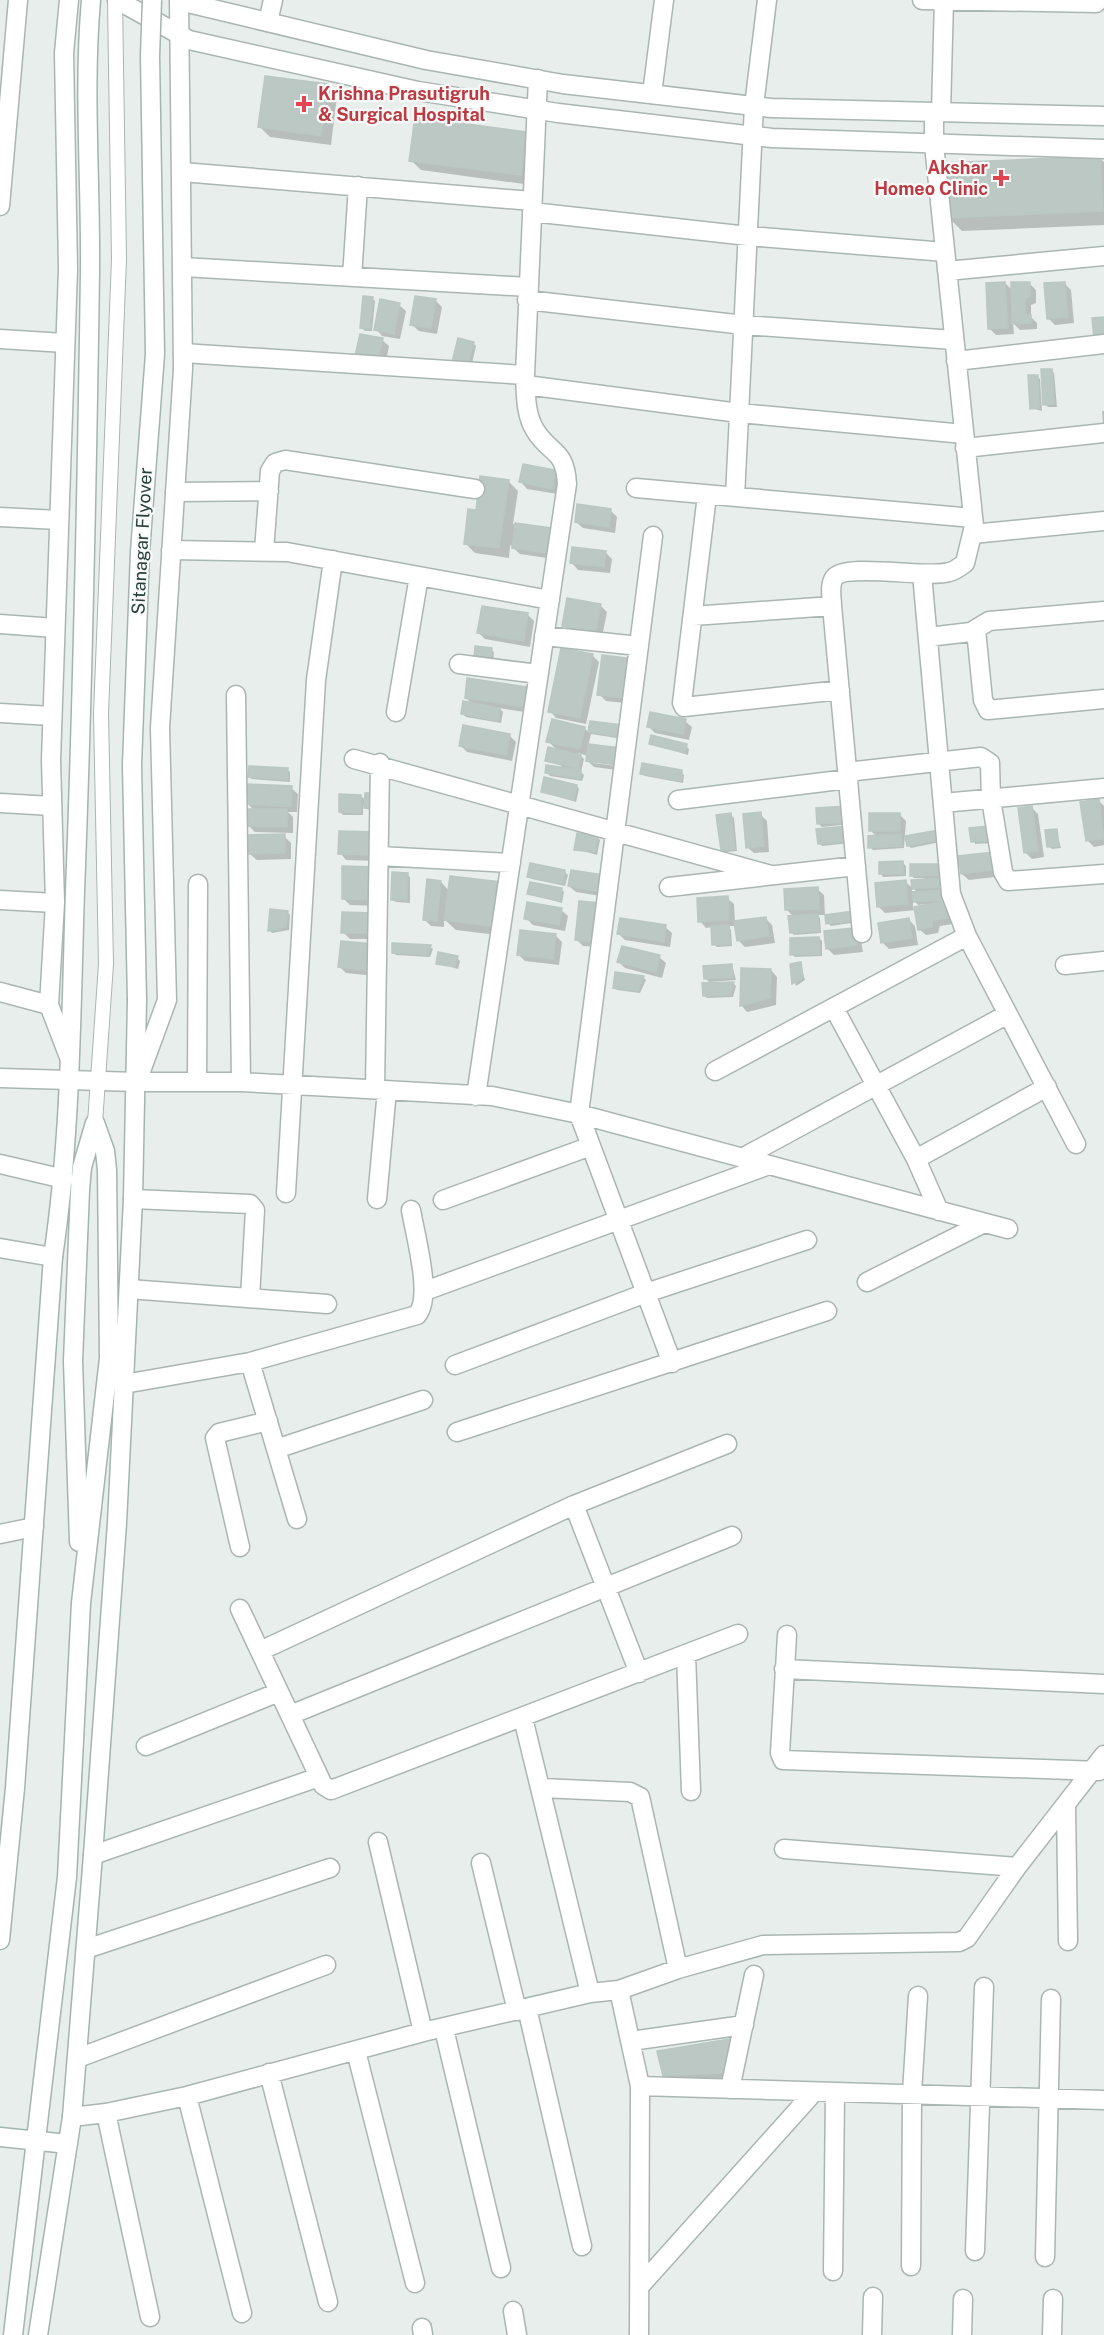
<svg xmlns="http://www.w3.org/2000/svg" width="1104" height="2335" font-family="'Public Sans',sans-serif">
	<style>
		.shadow { fill: #0003; fill-rule: evenodd }
		.building { fill: #bcc8c4; stroke: #bac7c2; stroke-width: 1.5 }
		.lines { fill: none; stroke-linecap: round; stroke-linejoin: round }
		.service-casing { stroke: #aab6b2; stroke-width: 16 }
		.minor-casing { stroke: #aab6b2; stroke-width: 21 }
		.tertiary-casing { stroke: #aab6b2; stroke-width: 21 }
		.secondary-casing { stroke: #a3b5b0; stroke-width: 21 }
		.service { stroke: #fff; stroke-width: 14 }
		.minor { stroke: #fff; stroke-width: 18 }
		.tertiary { stroke: #fff; stroke-width: 18 }
		.secondary { stroke: #fff; stroke-width: 18 }
		.secondary-bridge-casing { stroke: #a3b5b0; stroke-width: 21; stroke-linecap: butt }
		.secondary-bridge { stroke: #fff; stroke-width: 18 }
		.health-dot { fill: #e0444e; stroke: #f7faf9; stroke-width: 2 }
		.labels { text-anchor: middle; stroke-width: 4.5; stroke-linejoin: round; paint-order: stroke }
		.health-label { font-size: 18px; font-weight: bold; fill: #be3a42; stroke: #f7faf9; text-anchor: start }
		.street-label { font-size: 18px; fill: #273e3a; stroke: #f7faf9 }
	</style>
	<rect width="100%" height="100%" fill="#e7eeeb"/>
	<path class="shadow" d="M327,85L337,96L331,145L270,137L260,127Z
		M526,133L536,143L531,185L421,170L411,160Z
		M1099,158L1104,162V225L962,231L948,217Z
		M1005,283L1013,291L1029,283L1036,290V303L1031,305V317L1037,323V329L1020,330L1013,323L1014,334L996,335L990,329Z
		M1064,283L1071,290L1074,323L1055,325L1048,318Z
		M372,298L375,301L372,331H365L362,328Z
		M435,300L442,307L437,334L419,331L412,325Z
		M399,305L406,311L400,339L382,336L376,329Z
		M382,340L389,346L385,367L363,363Z
		M473,343L476,346L471,368L454,361Z
		M1051,370L1054,373L1057,407H1048L1045,404Z
		M1037,376L1040,379L1042,411L1031,408Z
		M1102,411H1104V425L1103,424Z
		M555,471L561,478L558,494L527,489L521,482Z
		M508,481L518,491L513,524L551,530L557,536L554,559L520,554L510,545L509,558L475,553L465,543L477,512Z
		M611,511L617,517L615,533L583,528L576,522Z
		M606,553L612,559L610,573L578,570L572,563Z
		M600,605L607,612L602,637L570,632L564,625Z
		M528,615L534,621L530,647L485,639L479,633Z
		M491,650L494,652L493,662L478,660Z
		M592,655L599,662L586,724L556,718L550,711Z
		M603,657L634,704L606,701L599,694Z
		M527,689L533,696L531,713L499,708L503,712L501,723L466,717L463,714L473,705L466,698Z
		M685,721L692,727L689,740L655,733L649,727Z
		M591,722L623,739L591,734L588,746L593,763L625,767V771L594,767L588,761V756L578,753L584,759L581,772L584,775L582,781L550,776L547,773L562,769V766L547,760L558,751L548,741L584,728L589,733Z
		M509,735L516,742L512,761L467,752L461,746Z
		M650,743L686,746L689,749L688,755Z
		M287,770L290,772V782L252,779L249,777Z
		M681,772L684,775L683,783L645,776L642,773Z
		M577,786L579,789L576,802L543,792Z
		M291,788L298,794L297,812H288L293,817V833L255,832L249,826L254,810L248,804Z
		M361,796L377,811L369,810L363,805V815H343L340,812Z
		M1099,801L1104,806V845L1094,847L1087,840Z
		M1032,808L1038,814L1044,857L1032,859L1025,852Z
		M818,810L851,824L822,827L819,824Z
		M760,814L767,821L769,852L754,853L747,847Z
		M899,814L906,821L904,848L873,850L870,847L877,837L871,831Z
		M731,815L734,818L737,851L725,852L722,850Z
		M846,828L851,843L822,846L819,843Z
		M971,829L993,843L975,844Z
		M938,831L940,842L911,848L908,845Z
		M1056,831L1061,848L1052,849L1049,846Z
		M340,833L378,861L346,860L340,853Z
		M284,836L291,843V859L257,860L250,854Z
		M597,837L600,840L597,855L576,849Z
		M994,853L1003,876L969,880L962,874Z
		M903,863L906,866V876L883,877L881,874Z
		M531,865L565,872L568,875L565,886L532,879L529,877Z
		M942,865L945,878H939L944,883L945,889L939,890L944,895L953,924L940,926L938,933L926,935L919,929L916,910L885,913L878,906L905,881L912,888V894L918,893L913,888L925,878H914L911,875ZM913,899L918,905L926,904L927,906L913,909Z
		M374,868L380,906L350,905L343,898Z
		M572,872L607,897L576,892L569,886Z
		M407,874L410,877V903L396,902L393,900Z
		M441,882L449,891L505,936L456,930L444,919V927L431,926L424,919Z
		M561,889L564,892L562,903L529,894Z
		M817,889L824,895L825,915H817L820,918L821,933L794,935L791,932L794,917L787,910Z
		M727,898L734,904L735,923L765,918L772,925L775,943L745,947L738,940L736,926H728L731,930L732,946L717,947L714,944L713,927L706,928L700,921Z
		M580,902L603,947L583,946L576,939Z
		M561,910L568,916L565,931L533,925L526,918Z
		M272,911L287,912L290,915L289,930L272,933L270,931Z
		M854,913L858,922L831,926L828,923Z
		M343,914L378,939H350L343,932Z
		M908,919L915,926L918,945L889,949L883,943Z
		M665,927L672,933L670,947L625,940L619,934Z
		M555,935L562,942L559,965L525,961L518,954Z
		M860,936L863,952L834,955L828,949Z
		M819,938L822,941V956L795,957L792,954Z
		M342,942L376,976L346,973L339,966Z
		M430,947L433,949L430,957L396,955L393,952Z
		M659,957L666,963L662,978L625,968L619,962Z
		M457,958L460,961L458,969L438,963Z
		M800,964L805,980L796,986L791,965Z
		M732,965L736,980L709,982L706,979Z
		M771,970L777,977L776,1005L747,1012L741,1005Z
		M643,977L646,980L640,993L617,990L614,987Z
		M733,983L736,986L733,997L707,998L704,995Z
		M729,2040L736,2047L731,2079L671,2082L665,2075Z"/>
	<path class="building" d="M265,76L328,84L321,136L258,127Z
		M415,117L526,132L521,175L409,161Z
		M1100,156L1103,211L947,218L944,163Z
		M1005,282L1008,328L988,329L986,283Z
		M1011,282H1030V296L1025,299V315H1031V323L1012,324Z
		M1065,282L1068,317L1047,319L1044,283Z
		M363,296L373,297L370,329L360,328Z
		M415,296L436,299L431,328L410,325Z
		M380,299L400,303L394,334L374,330Z
		M1104,317V338L1094,339L1092,318Z
		M360,334L383,338L378,361L355,356Z
		M458,338L474,342L468,366L452,362Z
		M1041,369H1052L1054,404L1043,405Z
		M1028,375H1038L1039,408L1030,409Z
		M523,464L555,470L552,489L519,482Z
		M480,476L509,480L499,548L464,544L468,509L476,510Z
		M577,504L611,509L609,527L575,522Z
		M515,523L551,528L548,553L512,548Z
		M572,547L606,551L604,567L570,563Z
		M567,598L601,604L596,631L562,626Z
		M482,606L528,613L524,641L477,633Z
		M475,646L492,648L491,660L474,658Z
		M561,648L593,654L580,718L548,712Z
		M602,655L633,659L628,698L597,695Z
		M467,678L527,687L525,707L465,698Z
		M463,701L500,708L498,721L461,714Z
		M650,712L686,719L683,734L647,727Z
		M552,719L585,727L580,749L546,742Z
		M590,721L622,725L620,737L588,732Z
		M463,725L510,734L506,755L459,746Z
		M651,735L687,744L685,753L649,744Z
		M588,744L620,748L618,765L586,761Z
		M548,747L581,755L578,768L545,761Z
		M642,763L682,770L681,781L640,774Z
		M546,765L581,770L580,779L545,773Z
		M249,766L288,768V780L248,777Z
		M544,777L577,785L574,800L541,792Z
		M247,784L292,786L291,807L246,804Z
		M365,793H375L374,809L364,808Z
		M339,794L361,795V813L339,812Z
		M1099,799L1104,839L1086,841L1080,802Z
		M847,806L848,822L817,824L816,808Z
		M1032,806L1038,851L1024,853L1018,808Z
		M247,809H287V827L247,826Z
		M761,812L764,846L746,848L743,814Z
		M731,813L735,849L721,850L716,815Z
		M869,813H900V831H869Z
		M847,826L849,841L818,844L816,829Z
		M989,826L991,841L971,842L969,828Z
		M1057,829L1059,846L1047,847L1045,830Z
		M939,830L938,840L907,846L905,836Z
		M339,831L373,832L372,855L338,854Z
		M577,833L598,836L595,852L574,850Z
		M285,834V853L249,854L248,835Z
		M901,834L902,846L868,848V836Z
		M994,852L997,869L961,874L958,856Z
		M903,861L904,874H879V862Z
		M530,863L565,870L563,884L527,877Z
		M910,864H943V875L910,876Z
		M342,866L375,867L374,900L342,899Z
		M571,870L603,875L601,892L568,886Z
		M392,872L408,873L407,900H391Z
		M450,876L501,882L495,927L444,920Z
		M942,878V887L912,889L911,880Z
		M427,879L441,881L437,921L423,920Z
		M906,880L908,904L877,907L875,883Z
		M530,882L562,888L560,901L527,894Z
		M818,887L819,909L785,910L784,889Z
		M942,890L943,900L913,902L912,892Z
		M728,896L729,920L698,922L697,898Z
		M579,901L600,903L596,942L575,940Z
		M945,901L948,918L933,920L932,927L918,930L914,907Z
		M527,902L562,908L559,925L524,919Z
		M270,909L288,911L286,927L268,931Z
		M854,911L855,920L826,924L825,915Z
		M342,912L373,913L372,933H341Z
		M818,914L819,931L790,933L788,916Z
		M766,917L769,936L737,941L734,921Z
		M620,918L666,925L664,942L617,934Z
		M909,918L912,938L881,943L878,923Z
		M729,925L730,944L712,945L711,926Z
		M854,928L857,945L826,949L824,931Z
		M520,930L556,934L553,959L517,955Z
		M819,937L820,954L790,955V938Z
		M341,941L373,944L370,971L338,967Z
		M392,943L431,945L428,955L392,953Z
		M622,946L660,955L656,972L617,962Z
		M438,952L458,956L455,967L436,964Z
		M801,962L803,977L792,984L790,964Z
		M732,964L733,977L704,979L703,966Z
		M741,968L771,969L770,998L740,1006Z
		M615,972L644,976L638,991L613,988Z
		M734,982L730,995L703,996L702,983Z
		M730,2039L725,2073L663,2076L657,2051Z"/>
	<g class="lines">
		<defs>
			<path id="service" d="M95,1123L106,964L101,714L119,259L115,0"/>
			<path id="minor" d="M922,0L1096,3
				M268,22L273,0
				M652,94L664,0
				M941,112L944,0
				M182,172L532,201
				M0,206L18,0
				M532,212L748,236L945,252
				M183,267L528,287
				M947,271L1104,256
				M352,277L358,186
				M527,300L744,325L954,340
				M0,339L65,343
				M183,353L525,375
				M956,361L1104,344
				M526,385L739,413L964,434
				M965,448L1104,433
				M636,488L973,518
				M175,492L269,491
				M707,495L682,703L684,707L840,690
				M735,497L754,106L767,0
				M0,517L58,520
				M973,534L1104,521
				M653,536L579,1114L672,1363
				M171,550L287,552L550,600
				M264,551L270,471L275,463L285,460L475,489
				M922,574L951,894L967,936L1076,1144
				M693,616L832,606
				M0,624L55,628
				M976,630L983,700L988,710L1104,699
				M544,636L639,646
				M928,637L971,632L989,621L1104,611
				M459,664L538,674
				M236,695L241,1082
				M396,712L419,576
				M0,713L52,716
				M354,759L771,875
				M847,772L981,757L990,763L991,799L1003,872L1008,881L1104,874
				M678,800L848,779
				M0,803L52,806
				M943,803L1104,788
				M379,856L511,863
				M669,887L856,866
				M0,900L55,903
				M862,933L832,606C832,598 829,586 834,578C846,562 927,579 949,572C955,571 961,566 965,563L974,526L934,145V112
				M1065,965L1104,961
				M0,992L49,1005
				M834,1008L916,1159L939,1211
				M715,1071L967,936
				M137,1082H241L492,1096L579,1114L1008,1229
				M197,1082L198,884
				M375,1089L380,763
				M476,1096L567,484C565,448 550,455 535,430C525,414 526,393 525,375L538,79
				M742,1158L1008,1014
				M916,1159L1047,1087
				M0,1164L64,1179
				M286,1193L316,680L333,560
				M133,1199L250,1204L255,1210L250,1298
				M377,1199L387,1090
				M443,1200L591,1146
				M0,1248L53,1257
				M867,1282L984,1223
				M129,1289L327,1304
				M425,1291L769,1165
				M250,1362L297,1519
				M455,1365L646,1293L807,1240
				M124,1384L250,1362L417,1315C433,1297 415,1235 411,1210
				M457,1432L827,1311
				M276,1449L423,1400
				M574,1505L639,1673
				M0,1534L34,1527
				M240,1547L215,1438L219,1433L268,1421
				M240,1609L323,1785L331,1790L738,1634
				M787,1635L780,1753L783,1760L1099,1771
				M260,1651L574,1505L727,1444
				M686,1654L691,1791
				M784,1669L1104,1684
				M290,1715L732,1536
				M523,1718L590,1993
				M146,1746L279,1692
				M542,1788L630,1792L640,1797L678,1969
				M1066,1806L1068,1941
				M378,1842L423,2032
				M784,1849L1017,1867
				M93,1855L319,1777
				M481,1863L517,2011
				M86,1949L330,1868
				M619,1990L678,1969L763,1945L959,1942L967,1938L1017,1867L1104,1755
				M527,2008L582,2246
				M444,2029L501,2268
				M631,2041L744,2025
				M356,2051L415,2283
				M78,2058L326,1965
				M269,2073L328,2302
				M640,2086L1104,2100
				M730,2089L754,1975
				M187,2096L242,2313
				M106,2113L150,2317
				M72,2117L106,2113L187,2096L423,2032L590,1993L619,1990L640,2086L639,2335
				M975,2251L984,1987
				M1045,2257L1051,1999
				M911,2266L912,2093L918,1996
				M833,2271L835,2093
				M640,2286L814,2092
				M513,2311L517,2335
				M422,2328L423,2335
				M872,2335L873,2297
				M962,2335L963,2299
				M1052,2335L1053,2299"/>
			<path id="tertiary" d="M69,0L64,53L68,269L51,760L55,903L49,1005L69,1057
				M117,0L189,40L418,91L558,113L772,138L1104,149
				M184,0L192,4L426,60L563,84L771,108L1104,116
				M0,1078L137,1082L167,1000L160,728L183,369L179,0"/>
			<path id="secondary" d="M79,1542L73,1361L80,1190L82,1167L95,1123
				M0,1940L15,1788L53,1257C71,1136 71,1014 75,891C83,685 87,478 90,272C91,181 83,91 91,0
				M0,2137L68,2144
				M13,2335L67,1877L81,1603L109,1358L107,1170L105,1151L95,1123
				M38,2335L72,2117L93,1855L117,1523L133,1199L137,1000"/>
		</defs>
		<use href="#service" class="service-casing"/>
		<use href="#minor" class="minor-casing"/>
		<use href="#tertiary" class="tertiary-casing"/>
		<use href="#secondary" class="secondary-casing"/>
		<use href="#service" class="service"/>
		<use href="#minor" class="minor"/>
		<use href="#tertiary" class="tertiary"/>
		<use href="#secondary" class="secondary"/>
		<defs>
			<path id="secondary-bridge" d="M137,1000L132,765L140,552L155,354L150,56L152,0"/>
		</defs>
		<use href="#secondary-bridge" class="secondary-bridge-casing"/>
		<use href="#secondary-bridge" class="secondary-bridge"/>
	</g>
	<g class="health-dot">
		<path d="M301 95h6v6h6v6h-6v6h-6v-6h-6v-6h6z"/>
		<path d="M998 169h6v6h6v6h-6v6h-6v-6h-6v-6h6z"/>
	</g>
	<g class="labels">
		<g class="health-label">
			<text x="318" y="100">Krishna Prasutigruh<tspan x="318" dy="21">&amp; Surgical Hospital</tspan></text>
			<text x="988" y="174" text-anchor="end">Akshar<tspan x="988" dy="21">Homeo Clinic</tspan></text>
		</g>
		<g class="street-label">
			<text transform="translate(142 541) rotate(-87)" y="6">Sitanagar Flyover</text>
		</g>
	</g>
</svg>
